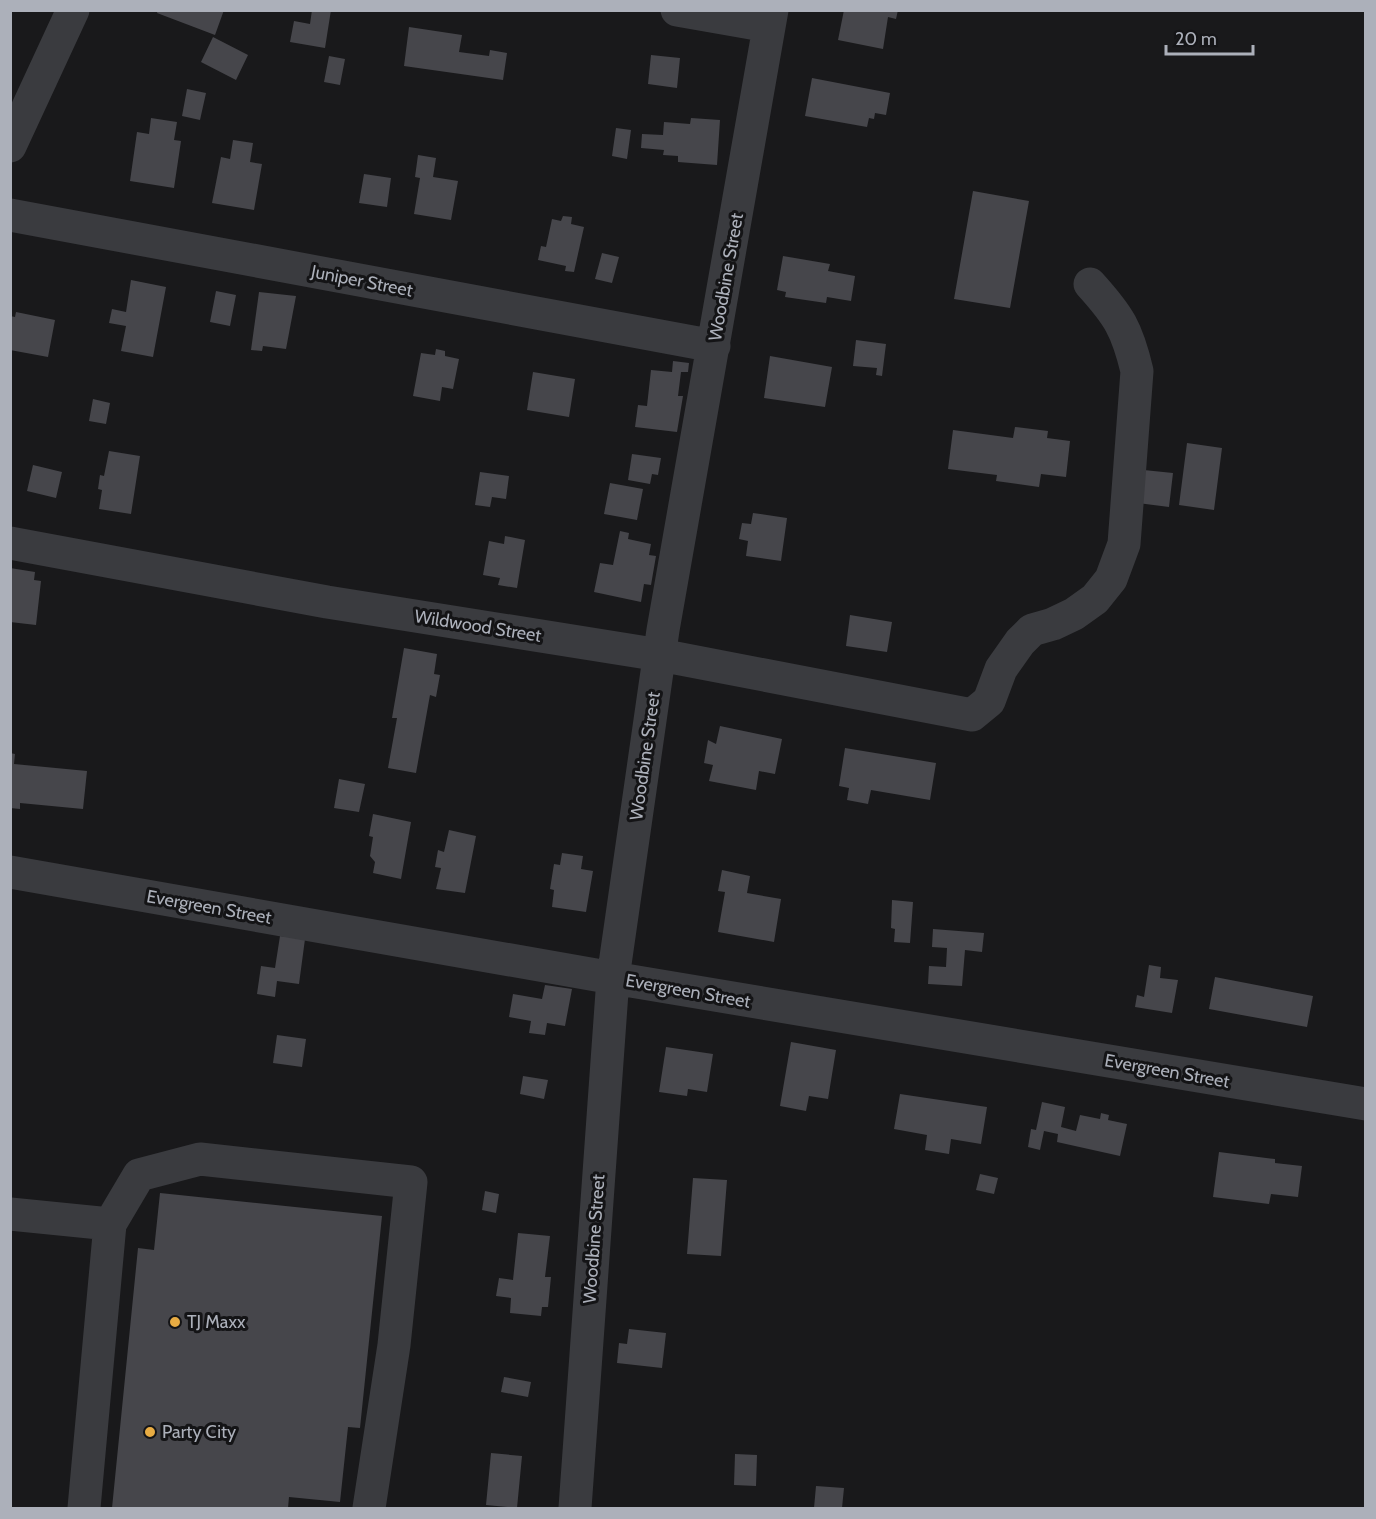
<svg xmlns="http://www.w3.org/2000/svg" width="1376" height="1519" font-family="Cabin,sans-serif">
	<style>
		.building { fill: #46464b }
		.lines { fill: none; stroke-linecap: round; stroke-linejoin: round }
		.minor { stroke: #3a3b3f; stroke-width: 33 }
		.poi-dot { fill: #e8ac43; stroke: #141416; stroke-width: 2 }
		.labels { text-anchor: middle; stroke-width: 6; stroke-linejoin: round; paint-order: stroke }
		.street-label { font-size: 18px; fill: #acb0ba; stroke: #141416 }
		.poi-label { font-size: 18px; fill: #acb0ba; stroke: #141416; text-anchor: start }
	</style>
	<rect width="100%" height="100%" fill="#19191b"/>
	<path class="building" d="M158,10H224L215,35L157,13Z
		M312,10H331L325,48L290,42L294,21L310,24Z
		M844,10H898L896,19L888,17L883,49L838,40Z
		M409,27L462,35L459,52L489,56L490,50L507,53L503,80L404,66Z
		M213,37L248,55L236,80L201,62Z
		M651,55L680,58L677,88L648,84Z
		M329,56L345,59L340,85L324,82Z
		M812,78L890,93L886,115L875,113L874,119L869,118L867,127L805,116Z
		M187,89L206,93L200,120L182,116Z
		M151,118L177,122L174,140L181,141L174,188L130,181L137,132L149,134Z
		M691,118L720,120L717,165L678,162V156L663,155L664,150L641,148L642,134L663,135L664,122L690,124Z
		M616,128L631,130L627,159L612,156Z
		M233,140L253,143L250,162L262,164L254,210L212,203L221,157L230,159Z
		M418,155L436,158L433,177L458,181L451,220L414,214L420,178L415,177Z
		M364,174L391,178L387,207L359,203Z
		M973,191L1029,201L1010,308L954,299Z
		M563,216L572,217L571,224L584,227L574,272L565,271L566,266L538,260L541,246L546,247L552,219L561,221Z
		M602,253L619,257L612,283L595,279Z
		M783,256L830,264L828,271L855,276L851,301L827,297L826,303L785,297L786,292L777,290Z
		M131,280L166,287L153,357L121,351L126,326L109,323L112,309L126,312Z
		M216,291L236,295L230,326L210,322Z
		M259,292L296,296L286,349L263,346L262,351L251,350Z
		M16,312L55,320L48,357L10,350V316L15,317Z
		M856,340L886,344L882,376L876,375L877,368L853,366Z
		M436,349L445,351V356L459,359L453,389L442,387L440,401L413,396L421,353L435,355Z
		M770,356L832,367L825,407L764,398Z
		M673,361L689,363L688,372H681L678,396H683L677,432L635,427L638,405L647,406L651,370L672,372Z
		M533,372L575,379L569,417L527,410Z
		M93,399L110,403L106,424L89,421Z
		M1015,427L1048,431L1047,438L1070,441L1066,477L1041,474L1039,487L996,481L997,475L948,469L953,430L1013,438Z
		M1187,443L1222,448L1214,510L1179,505Z
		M109,451L140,456L131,514L99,509L102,490L98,489L100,475L104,476Z
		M632,454L661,458L658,475L652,474L650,484L628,480Z
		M33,465L62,472L56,498L27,491Z
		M1134,469L1173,473L1169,507L1130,502Z
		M480,472L509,476L506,499L492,497L490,507L475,505Z
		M610,483L643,489L637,520L604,514Z
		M753,513L787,518L781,561L746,556L748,541L739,539L742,523L751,524Z
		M620,531L629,533L628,539L651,544L649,555L656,556L651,585L644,584L641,602L594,592L600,563L613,565Z
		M505,536L525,540L517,588L498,585L500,578L483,575L489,541L504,544Z
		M10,568L35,572L34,580L41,581L36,625L10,622Z
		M850,615L892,622L887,652L846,646Z
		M404,648L437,654L434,674L440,675L436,697L430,695L416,773L388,768L397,718H392Z
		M720,726L782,739L775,774L759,771L756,790L709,781L713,765L704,763L708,740L716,744Z
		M845,748L936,763L930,800L871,790L868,804L847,800L849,788L839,786Z
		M10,753L15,754L14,764L87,771L83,809L20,803V809L10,808Z
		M339,779L365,784L359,812L334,808Z
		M373,814L411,822L401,879L373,873L375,862L370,856L373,837L369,836Z
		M449,830L476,836L465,893L436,889L441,868L435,867L438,850L444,852Z
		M562,853L583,856L581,869L593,871L586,912L552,907L554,890L550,889L554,864L560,865Z
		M722,870L750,876L747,893L781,899L774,942L718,932L725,892L718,891Z
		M892,900L913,902L910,943L894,942L895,929L891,928Z
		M933,929L984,933L982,952L965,950L962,986L928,984L929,966L946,967L947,948L932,947Z
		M280,936L305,939L299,984L277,981L275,997L257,994L261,966L275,968Z
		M1149,965L1161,967L1160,978L1178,980L1172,1013L1135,1007L1137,995L1144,997Z
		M1215,977L1313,996L1307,1027L1209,1009Z
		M545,985L572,989L565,1026L547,1023L545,1035L529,1033L531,1021L509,1017L513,994L542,999Z
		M277,1035L306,1039L302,1067L273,1063Z
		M791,1042L836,1050L828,1099L809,1096L806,1111L780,1106Z
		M666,1047L713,1054L707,1092L688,1089L687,1096L659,1092Z
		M523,1076L548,1080L544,1099L520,1094Z
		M900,1094L987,1107L981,1144L951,1139L949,1154L925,1150L927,1135L894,1129Z
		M1042,1102L1065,1107L1061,1127L1076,1131L1080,1115L1100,1119L1101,1113L1109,1115L1108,1120L1127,1124L1120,1156L1057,1142L1058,1134L1044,1131L1040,1150L1028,1147L1031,1129L1036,1130Z
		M1219,1152L1275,1159V1163L1302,1166L1298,1197L1271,1194L1269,1204L1213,1197Z
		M980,1174L998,1178L994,1194L976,1190Z
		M693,1178L727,1180L721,1256L687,1254Z
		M485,1191L499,1194L496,1213L482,1210Z
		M160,1193L382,1216L360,1428L348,1427L340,1502L289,1497L288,1508H112L138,1248L154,1250Z
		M518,1233L550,1236L545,1277H551L548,1307H542L541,1316L510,1313L511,1298L496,1296L499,1278L513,1280Z
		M629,1329L666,1333L662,1368L617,1363L619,1343L627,1344Z
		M504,1377L531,1382L528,1397L501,1392Z
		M491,1453L522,1456L517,1508L486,1505Z
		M735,1454L757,1455L756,1486L734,1485Z
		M816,1486L844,1488L842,1508H814Z"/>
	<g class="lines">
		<path class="minor" d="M677,10L769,26
			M10,146L73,10
			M10,215L714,346
			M10,543L327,602L660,655L972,715L989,701L1001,669L1020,642L1032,630L1053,624L1074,614L1095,599L1111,579L1124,544L1137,371C1127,329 1119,316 1090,284
			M10,872L613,978L1366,1104
			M10,1214L110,1224L84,1508
			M110,1224L139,1175L200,1159L411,1182L394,1345L369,1508
			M575,1508L613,978L663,630L772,10"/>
	</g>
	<g class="poi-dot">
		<circle cx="175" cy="1322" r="6"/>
		<circle cx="150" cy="1432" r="6"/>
	</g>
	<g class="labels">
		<g class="street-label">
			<text transform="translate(726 277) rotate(-80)" y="6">Woodbine Street</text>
			<text transform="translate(362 281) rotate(11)" y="6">Juniper Street</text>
			<text transform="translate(478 626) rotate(9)" y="6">Wildwood Street</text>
			<text transform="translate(645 756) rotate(-82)" y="6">Woodbine Street</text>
			<text transform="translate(209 907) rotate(10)" y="6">Evergreen Street</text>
			<text transform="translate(688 991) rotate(10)" y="6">Evergreen Street</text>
			<text transform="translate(1167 1071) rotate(10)" y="6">Evergreen Street</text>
			<text transform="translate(594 1239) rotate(-86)" y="6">Woodbine Street</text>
		</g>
		<g class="poi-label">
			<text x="187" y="1328">TJ Maxx</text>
			<text x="162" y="1438">Party City</text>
		</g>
	</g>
	<rect width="1376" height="1519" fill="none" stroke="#acb0ba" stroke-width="24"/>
	<path d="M1166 45v9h87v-9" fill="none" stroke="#acb0ba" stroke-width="3"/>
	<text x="1175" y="45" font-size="18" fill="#acb0ba" stroke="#141416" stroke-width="4.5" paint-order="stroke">20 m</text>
</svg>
